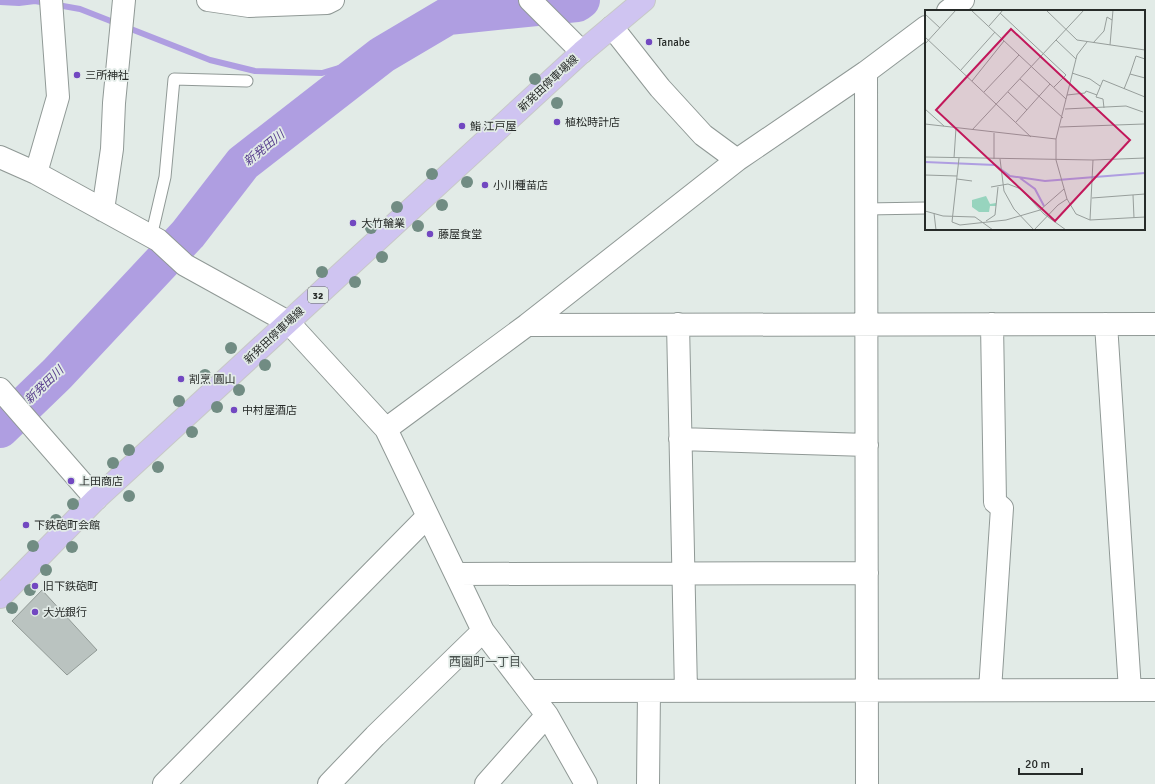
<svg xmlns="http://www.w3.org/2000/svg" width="1155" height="784" font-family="Signika,'Noto Sans JP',sans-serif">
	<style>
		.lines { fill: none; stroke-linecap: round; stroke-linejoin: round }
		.stream { stroke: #af9ee1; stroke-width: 6 }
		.river { stroke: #af9ee1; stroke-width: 38 }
		.building { fill: #bac3c0; stroke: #919a96 }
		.service-casing { stroke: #909996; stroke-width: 13 }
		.minor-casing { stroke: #909996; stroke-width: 24 }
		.tertiary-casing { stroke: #909996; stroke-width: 24 }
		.primary-casing { stroke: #c7c8c7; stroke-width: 24 }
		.service { stroke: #fff; stroke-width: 11 }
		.minor { stroke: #fff; stroke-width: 22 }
		.tertiary { stroke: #fff; stroke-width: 22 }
		.primary { stroke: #cfc4f1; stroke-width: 22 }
		.tree { fill: #718c83 }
		.poi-dot { fill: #7248c1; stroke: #e2ebe7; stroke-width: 1.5 }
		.labels { text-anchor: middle; stroke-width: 3.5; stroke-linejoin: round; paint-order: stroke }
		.shield { fill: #e2ebe7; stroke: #5f6562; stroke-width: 1 }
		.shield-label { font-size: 10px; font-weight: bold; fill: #272b29 }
		.poi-label { font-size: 11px; fill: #272b29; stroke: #e2ebe7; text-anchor: start }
		.street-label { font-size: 11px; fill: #272b29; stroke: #e2ebe7 }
		.water-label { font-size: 12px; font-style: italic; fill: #573d8d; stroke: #e2ebe7 }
		.neighbourhood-label { font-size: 12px; fill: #49514e; stroke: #e2ebe7 }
		.inset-river { fill: none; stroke: #af9ee1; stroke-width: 2 }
		.inset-road { fill: none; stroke: #979e9b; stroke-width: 1 }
		.view { fill: #c2185b; fill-opacity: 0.15; stroke: #c2185b; stroke-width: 2 }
		.inset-edge { fill: none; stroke: #272b29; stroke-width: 2 }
	</style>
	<rect width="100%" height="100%" fill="#e2ebe7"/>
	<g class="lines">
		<path class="stream" d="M0,2L19,3L35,1L80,9L210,60L255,71L322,73L382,55"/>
		<path class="river" d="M0,429L57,374L188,234L243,163L382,55L448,16L577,3L581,0"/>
	</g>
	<path class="building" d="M42,590L97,650L67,675L12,621Z"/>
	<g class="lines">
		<defs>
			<path id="service" d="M866,209L926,208
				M151,237L165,177L174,79L247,81"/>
			<path id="minor" d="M208,0L249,6L327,3L333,0
				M948,11L963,0
				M612,27L660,88L703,135L737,160
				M866,72L867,784
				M0,157L36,173L158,240L185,265L288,322L386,429L483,631L547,715L586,784
				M36,173L58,97L51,0
				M103,210L112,149L114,103L124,0
				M678,324L686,691
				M1106,324L1130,690
				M527,325L1155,324
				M0,389L96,499
				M386,429L527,325L737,160L866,72L926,27
				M680,439L867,445
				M457,574L867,573
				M990,690L1002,508L995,502L992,324
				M530,691L1155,690
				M164,784L427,517
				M329,784L375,736L483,631
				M486,784L547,715
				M648,784L649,691"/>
			<path id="tertiary" d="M530,0L582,52"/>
			<path id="primary" d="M0,597L96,499L582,52L644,0"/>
		</defs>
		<use href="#service" class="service-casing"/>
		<use href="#minor" class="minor-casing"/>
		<use href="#tertiary" class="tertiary-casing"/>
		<use href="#primary" class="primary-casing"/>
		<use href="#service" class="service"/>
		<use href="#minor" class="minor"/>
		<use href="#tertiary" class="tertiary"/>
		<use href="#primary" class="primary"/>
	</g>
	<g class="tree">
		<circle cx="535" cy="79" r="6"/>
		<circle cx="557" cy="103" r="6"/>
		<circle cx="432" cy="174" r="6"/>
		<circle cx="467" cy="182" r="6"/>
		<circle cx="442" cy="205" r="6"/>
		<circle cx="397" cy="207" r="6"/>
		<circle cx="418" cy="226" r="6"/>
		<circle cx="371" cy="228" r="6"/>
		<circle cx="382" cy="257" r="6"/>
		<circle cx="322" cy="272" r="6"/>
		<circle cx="355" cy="282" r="6"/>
		<circle cx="231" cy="348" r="6"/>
		<circle cx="265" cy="365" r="6"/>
		<circle cx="205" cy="375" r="6"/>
		<circle cx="239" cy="390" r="6"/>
		<circle cx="179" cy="401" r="6"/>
		<circle cx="217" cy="407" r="6"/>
		<circle cx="192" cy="432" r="6"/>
		<circle cx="129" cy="450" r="6"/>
		<circle cx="113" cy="463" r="6"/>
		<circle cx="158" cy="467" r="6"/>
		<circle cx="129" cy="496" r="6"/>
		<circle cx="73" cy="504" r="6"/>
		<circle cx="56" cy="520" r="6"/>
		<circle cx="33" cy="546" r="6"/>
		<circle cx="72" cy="547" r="6"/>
		<circle cx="46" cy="570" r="6"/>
		<circle cx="30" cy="590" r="6"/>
		<circle cx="12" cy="608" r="6"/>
	</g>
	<g class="poi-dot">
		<circle cx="649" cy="42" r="4"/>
		<circle cx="77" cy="75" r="4"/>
		<circle cx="557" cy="122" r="4"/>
		<circle cx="462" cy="126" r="4"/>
		<circle cx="485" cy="185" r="4"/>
		<circle cx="353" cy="223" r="4"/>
		<circle cx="430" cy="234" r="4"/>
		<circle cx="181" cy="379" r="4"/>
		<circle cx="234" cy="410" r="4"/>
		<circle cx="71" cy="481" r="4"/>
		<circle cx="26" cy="525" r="4"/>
		<circle cx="35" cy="586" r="4"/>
		<circle cx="35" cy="612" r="4"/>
	</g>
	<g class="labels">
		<rect class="shield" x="308" y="287" width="20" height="16" rx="3"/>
		<g class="shield-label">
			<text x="318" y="299">32</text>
		</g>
		<g class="poi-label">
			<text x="657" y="46">Tanabe</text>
			<text x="85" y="79">三所神社</text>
			<text x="565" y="126">植松時計店</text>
			<text x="470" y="130">鮨 江戸屋</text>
			<text x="493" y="189">小川種苗店</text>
			<text x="361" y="227">大竹輪業</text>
			<text x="438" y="238">藤屋食堂</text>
			<text x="189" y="383">割烹 圓山</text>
			<text x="242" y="414">中村屋酒店</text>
			<text x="79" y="485">上田商店</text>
			<text x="34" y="529">下鉄砲町会館</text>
			<text x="43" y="590">旧下鉄砲町</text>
			<text x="43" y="616">大光銀行</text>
		</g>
		<g class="street-label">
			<text transform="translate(548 83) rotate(-43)" y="4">新発田停車場線</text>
			<text transform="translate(274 335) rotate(-43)" y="4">新発田停車場線</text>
		</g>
		<g class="water-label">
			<text transform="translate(264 148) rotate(-39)" y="4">新発田川</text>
			<text transform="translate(44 385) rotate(-44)" y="4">新発田川</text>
		</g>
		<g class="neighbourhood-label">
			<text x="485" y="666">西園町一丁目</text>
		</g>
	</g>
	<g transform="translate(925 10)">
		<rect width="220" height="220" fill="#e2ebe7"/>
		<path d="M61,186L65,194L71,193V196H65L64,202H54L47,197V190Z" fill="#97d4be"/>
		<path class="inset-river" d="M0,152L70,155L85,166L120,171L220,163M95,168L110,179L119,196"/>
		<path class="inset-road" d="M46,0L141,89M121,0L152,30L220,40M75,3L141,65L129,77M0,4L15,18M64,16L78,0M0,27L106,127M131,30L151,49M162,32L152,45L131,129V150L142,189L151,204L165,210L220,207M168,33L179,21L182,7L187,10M0,34L31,0M185,35L188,0M35,61L70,22M147,63L165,69L175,76M205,64L211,46L220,49M95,69L138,108M47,71L79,31M199,79L205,64L220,68M59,82L94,45M83,82L102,100M142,85L160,83L161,81L172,85M179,98L178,89L171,87L178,70L220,87M0,99L19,116M140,99L201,96L218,102M91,112L125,74M0,114L131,129M135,117L219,114M47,120L159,0M69,123V149M0,147L168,150L220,148M29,148L31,118M34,148L27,212L35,215L81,210L115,200L139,179M220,148V81M75,149L79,181L89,199L109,220M0,165L32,166M32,169L47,171M66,177L83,174L96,179L119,204L141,220M208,185L209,208M167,188L220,184M0,201L18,206L50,207L68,220M9,203L11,220M165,210L168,150M61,211L70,205L73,177M109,220L133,195L142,189"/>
		<path class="view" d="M86,19L205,130L130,211L11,100Z"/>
		<rect width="220" height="220" class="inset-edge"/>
	</g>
	<path d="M1019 768v6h63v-6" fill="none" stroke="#272b29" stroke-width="2"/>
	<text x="1025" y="768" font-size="12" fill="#272b29" stroke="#e2ebe7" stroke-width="3" paint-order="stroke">20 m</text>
</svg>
